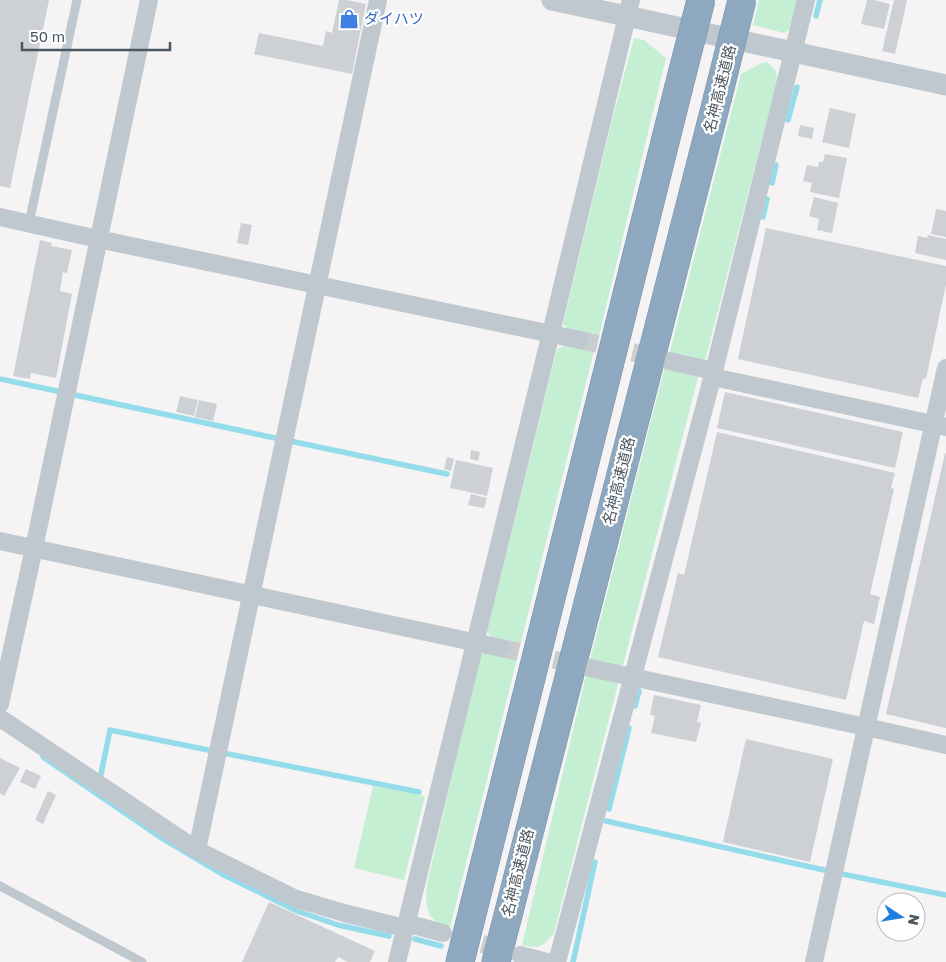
<svg xmlns="http://www.w3.org/2000/svg" width="946" height="962" font-family="'Golos Text','Noto Sans JP',sans-serif">
	<style>
		.green { fill: #c5efd3 }
		.lines { fill: none; stroke-linecap: round; stroke-linejoin: round }
		.stream { stroke: #94dcea; stroke-width: 5.5 }
		.building { fill: #cdd0d5 }
		.minor-tunnel { stroke: #caccce; stroke-width: 18; stroke-dasharray: 18 9; stroke-linecap: butt }
		.motorway-casing { stroke: #7893ab; stroke-width: 29 }
		.service { stroke: #bfc8ce; stroke-width: 9 }
		.minor { stroke: #bfc8ce; stroke-width: 18 }
		.tertiary { stroke: #bfc8ce; stroke-width: 21 }
		.motorway { stroke: #8da8bf; stroke-width: 28 }
		.motorway-bridge-casing { stroke: #7893ab; stroke-width: 29; stroke-linecap: butt }
		.motorway-bridge { stroke: #8da8bf; stroke-width: 28 }
		.labels { text-anchor: middle; stroke-width: 4.5; stroke-linejoin: round; paint-order: stroke }
		.shop-label { font-size: 15px; fill: #366cbe; stroke: #fff; text-anchor: start }
		.street-label { font-size: 15px; fill: #4b5760; stroke: #fff }
	</style>
	<rect width="100%" height="100%" fill="#f5f3f3"/>
	<path class="green" d="M759,0H799L792,28L784,33L753,25Z
		M634,38L644,40L666,58L599,336L568,329L563,324L612,120Z
		M767,62L776,71L777,81L705,361L669,355L741,74L762,63Z
		M565,346L594,351L520,646L493,638L487,632L557,349Z
		M665,366L699,374L623,665L619,666L590,660Z
		M486,652L517,659L450,928C425,920 425,907 427,884L480,655Z
		M586,675L616,681L618,684L554,933C543,947 539,949 522,945Z
		M373,786L425,796L404,880L354,868Z"/>
	<g class="lines">
		<path class="stream" d="M816,16L820,0
			M788,120L797,87
			M772,183L776,165
			M763,217L767,199
			M0,379L57,391
			M75,395L275,438
			M290,441L447,474
			M635,706L639,691
			M223,753L419,792
			M43,757L163,839L222,874L297,911L338,925L389,936
			M100,779L110,730L208,750
			M609,809L629,728
			M606,821L824,870
			M842,874L946,895
			M415,939L441,946
			M573,962L595,862"/>
	</g>
	<path class="building" d="M0,0H49L10,188L0,186Z
		M339,0H347L366,4L352,74L254,54L259,33L323,46L326,31L332,33Z
		M867,0H874L890,4L884,29L861,24Z
		M894,0H907L895,54L882,51Z
		M830,108L856,114L849,148L822,142Z
		M800,125L814,128L812,139L798,136Z
		M825,154L847,158L839,198L810,192L812,183L803,181L807,165L818,167L819,162H823Z
		M814,197L838,203L832,233L817,230L819,219L809,216Z
		M936,209L946,211V237L931,234Z
		M241,223L252,225L248,245L237,243Z
		M766,228L946,266V284L926,379L923,378L918,398L738,359Z
		M928,235L946,239V260L915,253L918,236L927,238Z
		M40,240L52,243L51,246L72,250L67,273L63,272L60,291L72,294L56,378L31,373L30,379L13,376Z
		M725,392L903,432L895,468L717,428Z
		M180,396L198,400L194,416L176,412Z
		M199,400L217,404L213,421L195,417Z
		M717,432L895,473L891,488L894,489L870,594L880,597L874,624L864,621L846,700L658,657L678,573L684,575Z
		M471,450L480,452L478,461L470,459Z
		M945,453L946,454V728L886,714Z
		M447,457L454,459L451,471L444,469Z
		M456,460L493,468L487,496L450,488Z
		M471,494L487,498L484,508L468,505Z
		M654,695L701,705L697,722L701,723L696,742L651,733L655,716L650,715Z
		M746,739L833,759L810,862L723,842Z
		M0,758L20,768L4,796L0,793Z
		M26,769L41,776L35,789L20,782Z
		M48,791L56,795L43,824L35,820Z
		M269,902L375,951L370,962H348L338,957L335,962H242Z"/>
	<g class="lines">
		<path class="minor-tunnel" d="M580,340L661,359
			M501,648L582,666
			M456,937L508,951"/>
		<defs>
			<path id="motorway" d="M460,962L678,90
				M496,962L717,100"/>
		</defs>
		<use href="#motorway" class="motorway-casing"/>
		<path class="service" d="M29,223L77,0
			M0,886L142,962"/>
		<path class="minor" d="M0,217L98,239L580,340
			M669,361L714,371
			M713,377L946,427
			M0,541L501,648
			M590,668L866,727L946,745
			M0,704L34,548L149,0
			M0,718L197,850L294,898L344,913L405,928
			M197,850L378,0
			M406,923L443,933
			M520,955L547,962
			M397,962L551,333L631,0
			M557,962L714,371L806,0
			M814,962L946,368"/>
		<path class="tertiary" d="M552,0L946,85"/>
		<use href="#motorway" class="motorway"/>
		<defs>
			<path id="motorway-bridge" d="M678,90L701,0
				M717,100L742,0"/>
		</defs>
		<use href="#motorway-bridge" class="motorway-bridge-casing"/>
		<use href="#motorway-bridge" class="motorway-bridge"/>
	</g>
	<defs>
		<symbol id="shop-bare" viewBox="-9 -9 18 18"><path d="M-5-2.5h2.3a2.7 3.5 0 0 1 5.4 0H5L5.5 6h-11ZM-1.5-2.5h3a1.5 2.3 0 0 0-3 0Z" fill="#3f7fe0" stroke="#fff" stroke-width="2.5" paint-order="stroke"/></symbol>
	</defs>
	<g fill-rule="evenodd">
		<use href="#shop-bare" x="335" y="5" width="28" height="28"/>
	</g>
	<g class="labels">
		<g class="shop-label">
			<text x="364" y="24">ダイハツ</text>
		</g>
		<g class="street-label">
			<text transform="translate(720 89) rotate(-76)" y="5">名神高速道路</text>
			<text transform="translate(619 481) rotate(-76)" y="5">名神高速道路</text>
			<text transform="translate(518 873) rotate(-76)" y="5">名神高速道路</text>
		</g>
	</g>
	<g transform="translate(901 917) rotate(102)"><circle r="24" fill="#ffffff" stroke="#b7bcbf"/>
	<path d="M0-4L9 19L0 12L-9 19Z" fill="#237fdf"/>
	<text y="-8" font-size="14" font-weight="bold" text-anchor="middle" fill="#4b5760">N</text>
	</g>
	<path d="M22 42v8h148v-8" fill="none" stroke="#4b5760" stroke-width="2.5"/>
	<text x="30" y="42" font-size="15" fill="#4b5760" stroke="#ffffff" stroke-width="4" paint-order="stroke">50 m</text>
</svg>
